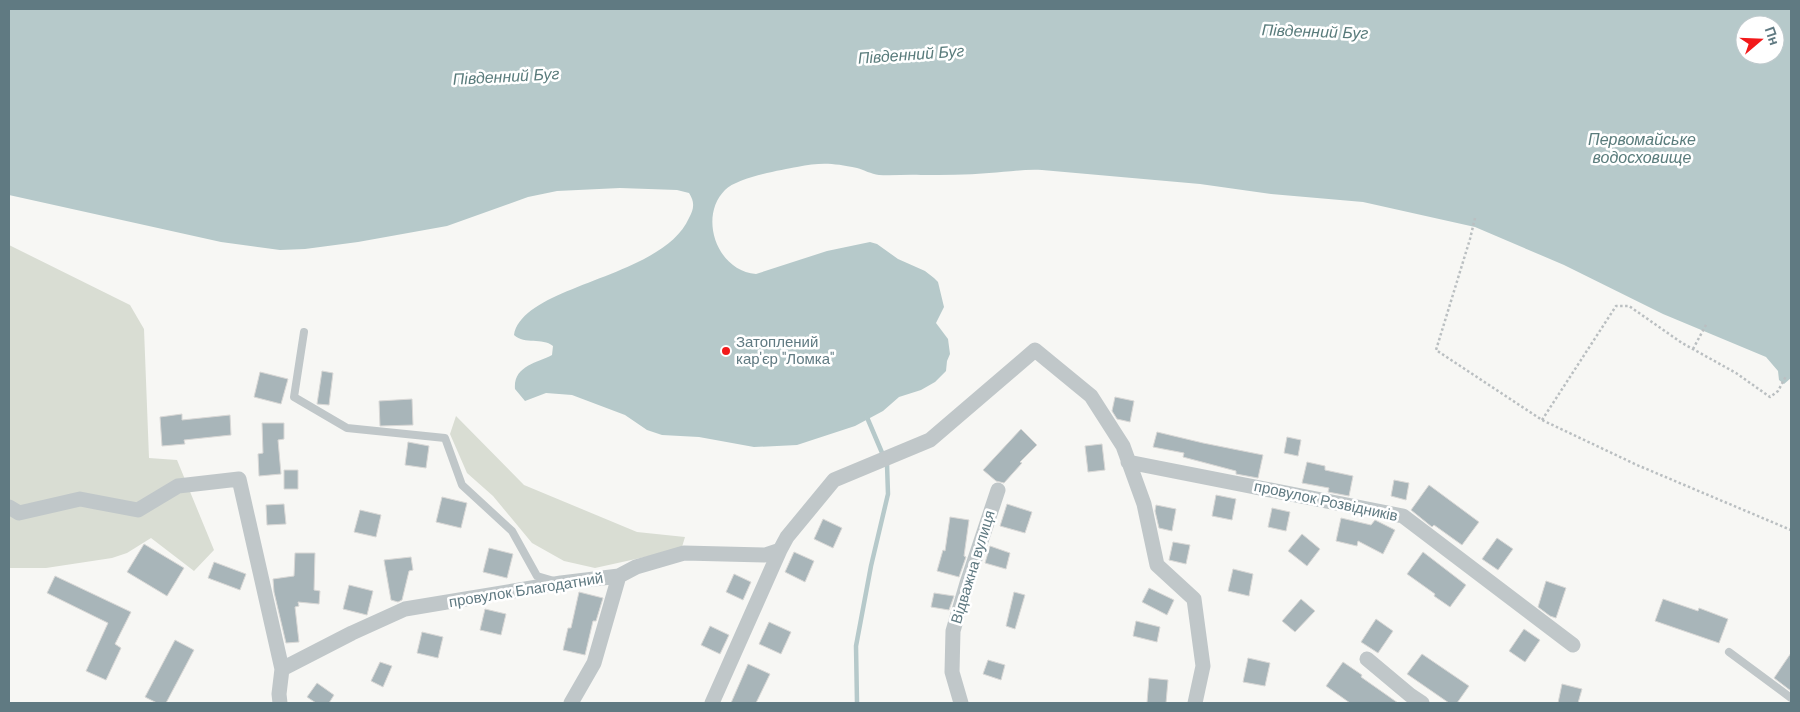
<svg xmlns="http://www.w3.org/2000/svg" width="1800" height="712" font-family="'DM Sans',sans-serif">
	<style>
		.green { fill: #d9ddd3 }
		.water { fill: #b6c9ca; fill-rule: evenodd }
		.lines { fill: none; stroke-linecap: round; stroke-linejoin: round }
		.stream { stroke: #b6c9ca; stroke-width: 4.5 }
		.building { fill: #a8b5b9; stroke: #d9d8d6 }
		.path { stroke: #babfc1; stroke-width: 2.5; stroke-dasharray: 2.5 2.5; stroke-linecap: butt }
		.lane { stroke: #c0c7c9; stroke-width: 8 }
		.street { stroke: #c0c7c9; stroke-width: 15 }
		.poi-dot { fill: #f2191a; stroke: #fff; stroke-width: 2 }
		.labels { text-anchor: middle; stroke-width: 5; stroke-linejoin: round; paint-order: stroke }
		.poi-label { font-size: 15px; fill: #607a82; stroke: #fff; text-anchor: start }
		.street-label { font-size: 15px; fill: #607a82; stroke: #fff }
		.water-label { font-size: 16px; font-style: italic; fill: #5a7c7c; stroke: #fff }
	</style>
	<rect width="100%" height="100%" fill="#f7f7f4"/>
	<path class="green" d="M9,245L130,305L144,329L149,458L177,460L214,550L194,571L151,538L127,553L112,558L46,568H9Z
		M456,416L524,485L637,532L685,537L682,547L663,553L595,568L564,561L532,543L493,496L467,473L450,434Z"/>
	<path class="water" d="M9,9H1791V378L1784,384L1779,380L1778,371L1766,357L1663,314L1564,265L1475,227L1363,202L1271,194L1200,184L1042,170C1024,169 1007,172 989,173C966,175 943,175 921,175C907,174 893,176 879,175C871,174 864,170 857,168C833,163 821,162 797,167C780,170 737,178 725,190C698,217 717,271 756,274L827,251L870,242L877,244L898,259L925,271L934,278L938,282L944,307L936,323L948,339L950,354L947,361L946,371L935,382L921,390L899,397L883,411L855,426L797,445L754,447L699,437L662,435L647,430L625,415L572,395L546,393L525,401L515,389C513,366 537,363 552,355L553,346C542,337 525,345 514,335C523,284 662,279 689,218C694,209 695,202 689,193L677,190L620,188L557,191L528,197L447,226L358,242L305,249L280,250L221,242L9,195ZM1745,25H1775V55H1745Z"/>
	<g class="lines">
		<path class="stream" d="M866,415L883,455
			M857,703L856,646L871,566L888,494L887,464"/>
	</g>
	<path class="building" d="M322,371L333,373L329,405L317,404Z
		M260,372L288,379L281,404L254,397Z
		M1115,397L1134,401L1130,422L1117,419L1112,411Z
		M412,399L413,425L380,426L379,401Z
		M182,414V420L230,415L231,435L184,440L185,444L162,446L160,417Z
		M262,423H284V439L278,440L281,474L259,476L258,454L263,453Z
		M1021,429L1037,445L1020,462L1022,463L1004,483L996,481L983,470Z
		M1157,432L1203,443L1263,455L1258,478L1236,474V471L1183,457L1184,453L1153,447Z
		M1287,437L1301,440L1298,456L1284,453Z
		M408,442L429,446L426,468L405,465Z
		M1102,444L1105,470L1088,472L1085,446Z
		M1307,462L1325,466V470L1353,476L1349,496L1328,492L1329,488L1302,483Z
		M284,470H298V489H284Z
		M1394,480L1409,483L1406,500L1391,496Z
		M1429,485L1479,522L1462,545L1434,525L1432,527L1411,510Z
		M1216,495L1236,499L1232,520L1212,516Z
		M442,497L467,503L461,528L436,522Z
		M284,504L286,524L267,525L266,505Z
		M1007,504L1032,512L1025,533L1000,526Z
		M1156,505L1176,509L1172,531L1159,528L1155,511Z
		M1272,508L1290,512L1286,531L1268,527Z
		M360,510L381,515L376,537L354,532Z
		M950,517L969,520L964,556L966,557L959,577L937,571L943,550L945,551Z
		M1341,518L1371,525L1375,520L1395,530L1383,554L1358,541L1357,546L1336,541Z
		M823,519L842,528L833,548L814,539Z
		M1302,534L1320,549L1307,566L1288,551Z
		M1497,538L1513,549L1498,570L1482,559Z
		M1173,542L1190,545L1186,564L1169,560Z
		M144,544L184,568L167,596L127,572Z
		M990,546L1010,553L1006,569L985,563Z
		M489,548L513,554L507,578L483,572Z
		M794,552L814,561L805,582L785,572Z
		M1423,552L1466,585L1450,607L1434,596L1435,594L1407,574Z
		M295,553H315L314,590L320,591L319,604L298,602L299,606L295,607L299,642L286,643L274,592L273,579L294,576Z
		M411,557L413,570L409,571L402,600L398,602L391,600L384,560Z
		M214,562L246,574L240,590L208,578Z
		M1233,569L1253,574L1249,596L1228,591Z
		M734,574L751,582L743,600L726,592Z
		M55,576L131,612L115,644L121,648L106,680L86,671L108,623L47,593Z
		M1546,581L1566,588L1556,618L1550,616L1538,607Z
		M349,585L373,591L367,615L343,609Z
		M1149,588L1174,600L1167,615L1142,602Z
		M579,592L603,598L596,621H593L585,655L563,650L568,628H571Z
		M1014,592L1025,595L1015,629L1006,626Z
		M934,593L954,596L949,610L931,607Z
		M1301,599L1315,611L1295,632L1282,621Z
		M1663,599L1698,611L1699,608L1728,619L1719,643L1655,621Z
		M485,609L506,614L501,635L480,630Z
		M1376,619L1393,631L1378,653L1361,642Z
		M1136,621L1160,627L1157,642L1133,636Z
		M769,622L791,632L781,654L759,644Z
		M710,626L729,635L720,654L701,645Z
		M1524,629L1540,640L1525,662L1509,651Z
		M422,632L443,637L438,658L417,653Z
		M175,640L194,650L166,703H157L145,697Z
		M1791,653V691L1774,678Z
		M1422,654L1469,686L1457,703H1449L1407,674Z
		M1248,658L1270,663L1265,686L1243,682Z
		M988,660L1005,665L1001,680L983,674Z
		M380,662L392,666L383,687L371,681Z
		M1343,662L1362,675L1361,677L1398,703H1350L1326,686Z
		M748,664L770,674L756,703H731Z
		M1149,678L1168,680L1166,703H1147Z
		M317,683L334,695L329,703H316L307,697Z
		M1562,684L1582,689L1578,703H1558Z"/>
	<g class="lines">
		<path class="path" d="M1475,218L1470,239L1436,350L1542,420L1637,465L1791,530
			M1693,349L1707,323
			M1542,420L1616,306H1629L1682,343L1736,373L1770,397L1778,391L1786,376"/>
		<path class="lane" d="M304,332L294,397L347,428L445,438L462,485L512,531L537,576L554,581
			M1729,652L1791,698"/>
		<path class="street" d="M1128,462L1403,516L1573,645
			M9,507L19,513L80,499L138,510L178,486L239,479L282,669L279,694L280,703
			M1367,659L1410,695L1422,703
			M282,669L352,633L405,609L561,583L619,576L636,567L684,553L765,555L780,550
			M571,703L594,663L619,576
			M712,703L780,550L787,537L834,480L930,440L1035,350L1091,396L1123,446L1144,504L1157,565L1194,599L1203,666L1195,703
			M961,703L952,672L953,631L967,583L998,490"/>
	</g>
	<circle class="poi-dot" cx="726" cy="351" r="5"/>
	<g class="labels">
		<g class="poi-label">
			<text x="736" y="347">Затоплений<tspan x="736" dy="17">кар'єр "Ломка"</tspan></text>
		</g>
		<g class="street-label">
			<text transform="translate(1326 501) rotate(12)" y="5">провулок Розвідників</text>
			<text transform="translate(973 567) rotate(-73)" y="5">Відважна вулиця</text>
			<text transform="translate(526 590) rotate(-9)" y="5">провулок Благодатний</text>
		</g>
		<g class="water-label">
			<text transform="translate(1315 31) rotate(2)" y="6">Південний Буг</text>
			<text transform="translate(911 54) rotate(-4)" y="6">Південний Буг</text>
			<text transform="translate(506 76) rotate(-3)" y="6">Південний Буг</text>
			<text x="1642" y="145">Первомайське<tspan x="1642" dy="18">водосховище</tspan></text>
		</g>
	</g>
	<rect width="1800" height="712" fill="none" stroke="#607a82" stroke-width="20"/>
	<g transform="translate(1760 40) rotate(71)"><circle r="24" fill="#ffffff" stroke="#bfcacd"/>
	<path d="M0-4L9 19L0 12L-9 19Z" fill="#f2191a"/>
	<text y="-8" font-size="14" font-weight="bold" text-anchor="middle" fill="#607a82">Пн</text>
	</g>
</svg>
